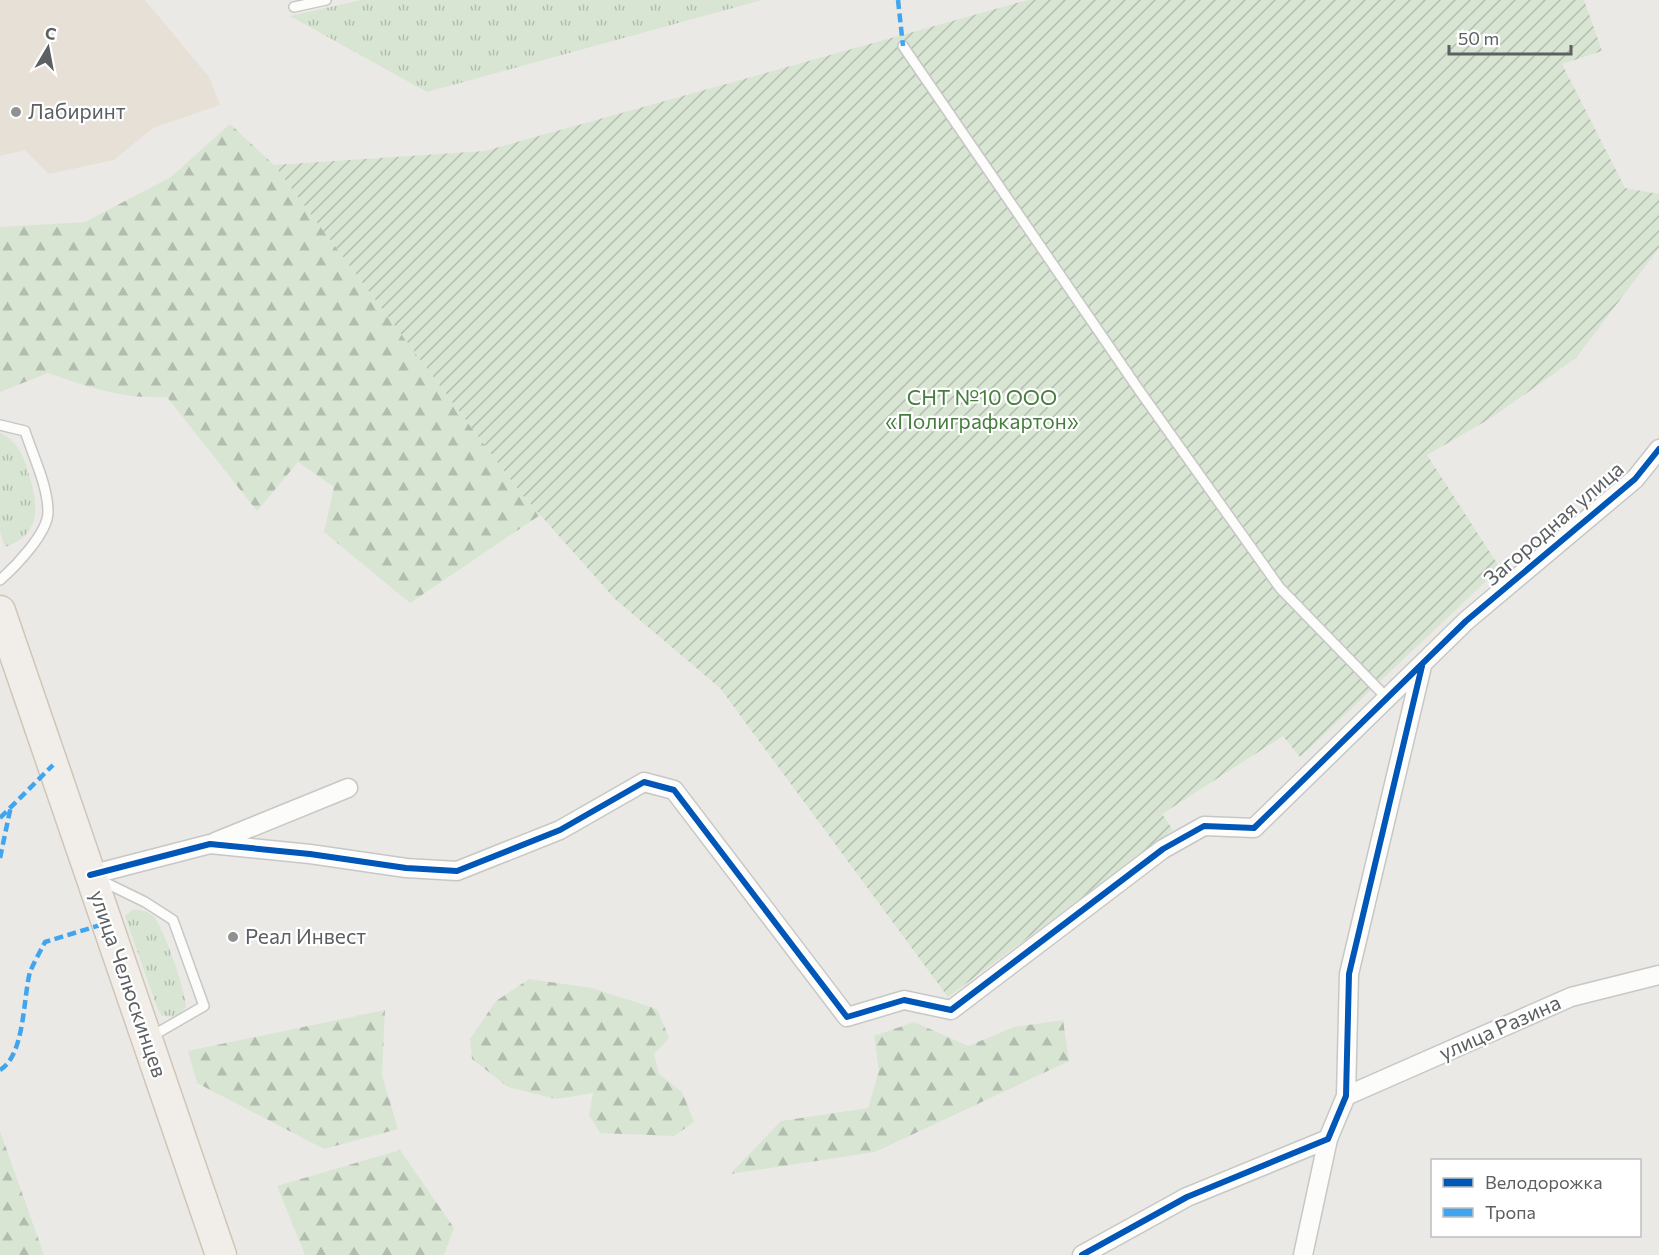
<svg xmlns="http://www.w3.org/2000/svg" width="1659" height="1255" font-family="Commissioner,sans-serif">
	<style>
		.commercial { fill: #e7e0d6 }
		.grass { fill: url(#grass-tufts) }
		.forest { fill: url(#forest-firs) }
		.garden { fill: url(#garden-furrows) }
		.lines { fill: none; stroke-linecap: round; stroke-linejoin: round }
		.lane-casing { stroke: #c7c7c6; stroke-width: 12 }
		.street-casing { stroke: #c7c7c6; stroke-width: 21 }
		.primary-casing { stroke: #d0c5b7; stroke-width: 33 }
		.lane { stroke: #fcfcfb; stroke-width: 9 }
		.street { stroke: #fcfcfb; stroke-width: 18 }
		.primary { stroke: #f1eee9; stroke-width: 30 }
		.quiet { stroke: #40a5ee; stroke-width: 4.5; stroke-dasharray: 9 4.5; stroke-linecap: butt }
		.cycleway-casing { stroke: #fff; stroke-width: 10 }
		.cycleway { stroke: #0057b8; stroke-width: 6 }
		.poi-dot { fill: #8e9091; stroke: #fff; stroke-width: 2 }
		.labels { text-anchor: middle; stroke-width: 4.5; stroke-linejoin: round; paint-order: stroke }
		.poi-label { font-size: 21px; fill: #5c6063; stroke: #fff; text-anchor: start }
		.park-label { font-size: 21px; fill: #477e3f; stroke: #fff }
		.street-label { font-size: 21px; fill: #5c6063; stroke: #fff }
	</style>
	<defs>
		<pattern id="grass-tufts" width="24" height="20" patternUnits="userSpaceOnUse" patternTransform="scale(1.5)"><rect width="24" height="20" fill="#d8e5d3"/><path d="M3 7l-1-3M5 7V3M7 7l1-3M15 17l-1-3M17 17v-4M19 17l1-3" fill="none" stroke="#b2bdaf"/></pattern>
		<pattern id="forest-firs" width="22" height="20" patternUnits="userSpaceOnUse" patternTransform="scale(1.5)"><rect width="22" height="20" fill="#d8e5d3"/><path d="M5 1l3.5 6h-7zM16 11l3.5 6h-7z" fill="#b2bdaf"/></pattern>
		<pattern id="garden-furrows" width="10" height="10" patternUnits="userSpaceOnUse" patternTransform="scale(1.5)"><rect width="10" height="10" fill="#d8e5d3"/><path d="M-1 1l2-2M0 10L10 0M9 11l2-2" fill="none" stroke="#b2bdaf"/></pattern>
	</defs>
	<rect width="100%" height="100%" fill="#ebe9e6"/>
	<path class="commercial" d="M0,0H145L209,77L220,105L153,128L114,160L49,174L25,150L0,156Z"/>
	<path class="grass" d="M361,0H762L427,92L290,16Z
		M0,433C20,442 24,458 30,478C39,509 40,535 5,547L0,532Z
		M132,910C140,909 148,911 154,917C164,929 186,991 186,1007L176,1017L162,1016L158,1010L125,916Z"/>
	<path class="forest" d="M230,124L274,165L520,492L540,515L410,603L324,532L334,487L298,462L257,511L167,397C122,399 91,388 48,373L0,392V227L85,222L171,177Z
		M529,979L592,988L657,1009L669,1038L654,1054L659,1074L682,1092L694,1122L674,1136L600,1133L589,1115L593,1093L556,1099L508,1087L472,1059L470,1039L496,1001Z
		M385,1010L382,1075L398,1129L324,1149L197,1083L188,1051Z
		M1063,1020L1069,1061L875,1152L730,1174L781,1121L868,1108L879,1071L874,1036L914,1022L968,1046L1014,1027Z
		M0,1131L44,1255H0Z
		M400,1150L454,1228L444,1255H305L277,1186Z"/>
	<path class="garden" d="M1028,0H1584L1602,51L1562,64L1625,188L1659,194V248L1576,358L1491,418L1427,455L1500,568L1300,757L1283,736L1162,814L1173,830L948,997L720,688L615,599L520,492L274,165L485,151Z"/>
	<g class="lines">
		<defs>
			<path id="lane" d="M294,7L326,0
				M903,46L1139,390L1280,588L1386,697
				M0,425L25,431C33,456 48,486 48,512C48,533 15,567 0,580
				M100,880L145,902L173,920L204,1006L152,1036"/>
			<path id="street" d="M215,842L348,788
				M90,875L210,844L310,854L406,868L457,871L560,830L644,782L674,790L847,1017L904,1000L951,1010L1163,849L1204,826L1254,828L1466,621L1635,479L1659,449
				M1346,1096L1571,997L1659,975
				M1082,1255L1187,1197L1328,1139L1346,1096L1349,974L1422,666
				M1303,1255L1328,1139"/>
			<path id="primary" d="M0,611L221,1255"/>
		</defs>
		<use href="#lane" class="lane-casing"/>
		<use href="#street" class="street-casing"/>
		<use href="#primary" class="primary-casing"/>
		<use href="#lane" class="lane"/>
		<use href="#street" class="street"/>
		<use href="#primary" class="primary"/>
		<path class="quiet" d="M898,0L903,46
			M0,818L53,765
			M0,858L11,806
			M0,1070C25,1055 23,998 30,972C34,962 40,952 45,942L107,923"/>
		<defs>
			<path id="cycleway" d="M90,875L210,844L310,854L406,868L457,871L560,830L644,782L674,790L847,1017L904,1000L951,1010L1163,849L1204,826L1254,828L1466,621L1635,479L1659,449
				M1082,1255L1187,1197L1328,1139L1346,1096L1349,974L1422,666"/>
		</defs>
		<use href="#cycleway" class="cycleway-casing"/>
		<use href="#cycleway" class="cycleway"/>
	</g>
	<g class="poi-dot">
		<circle cx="16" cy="112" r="6"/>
		<circle cx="233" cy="937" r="6"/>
	</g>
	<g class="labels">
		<g class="poi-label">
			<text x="28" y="119">Лабиринт</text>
			<text x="245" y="944">Реал Инвест</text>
		</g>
		<g class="park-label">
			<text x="982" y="405">СНТ №10 ООО<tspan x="982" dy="24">«Полиграфкартон»</tspan></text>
		</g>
		<g class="street-label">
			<text transform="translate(1554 524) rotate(-41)" y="7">Загородная улица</text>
			<text transform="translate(128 984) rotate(71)" y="7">улица Челюскинцев</text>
			<text transform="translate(1500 1028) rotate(-24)" y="7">улица Разина</text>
		</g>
	</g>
	<rect x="1431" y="1159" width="210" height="78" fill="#ffffff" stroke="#bebfc1" stroke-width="1.5"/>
	<rect x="1443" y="1178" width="30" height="9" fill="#0057b8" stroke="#bebfc1" stroke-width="1.5"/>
	<text x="1485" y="1189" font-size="18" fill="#5c6063">Велодорожка</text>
	<rect x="1443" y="1208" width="30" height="9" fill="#40a5ee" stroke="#bebfc1" stroke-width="1.5"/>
	<text x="1485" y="1219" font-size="18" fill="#5c6063">Тропа</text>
	<g transform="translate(48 48) rotate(10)" stroke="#ffffff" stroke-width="4.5" paint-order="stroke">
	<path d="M0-4.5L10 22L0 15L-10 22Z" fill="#5c6063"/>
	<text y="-9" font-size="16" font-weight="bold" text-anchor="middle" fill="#5c6063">С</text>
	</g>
	<path d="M1449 45v9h122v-9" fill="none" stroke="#5c6063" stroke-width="3"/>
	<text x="1458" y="45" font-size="18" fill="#5c6063" stroke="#ffffff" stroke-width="4.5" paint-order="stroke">50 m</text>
</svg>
